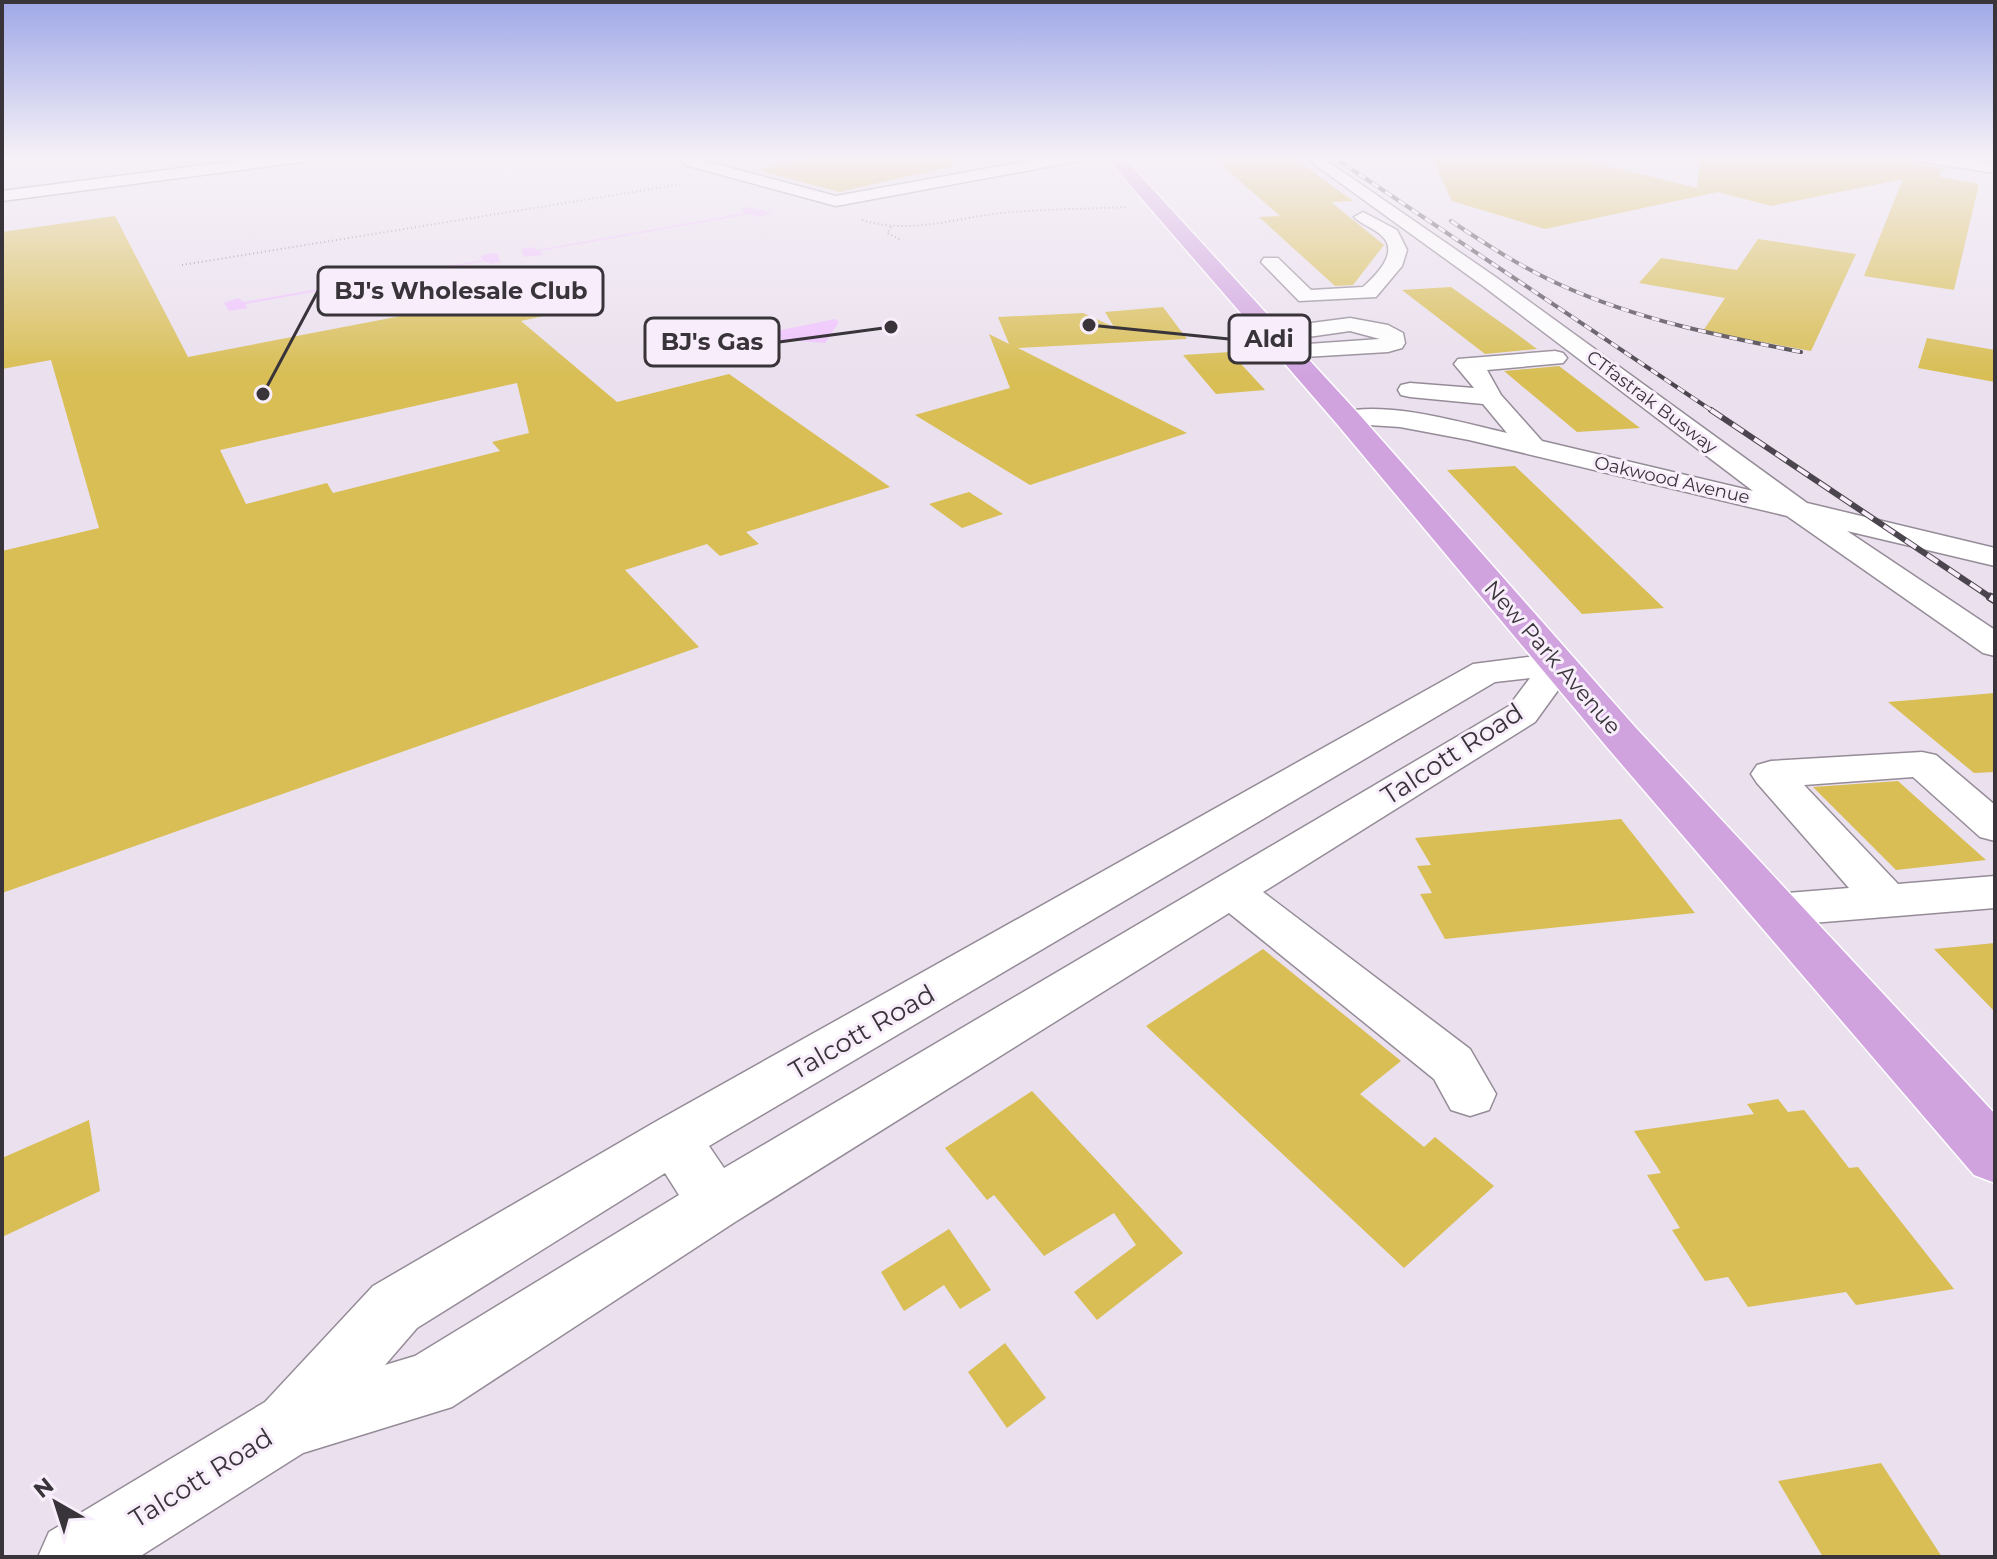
<svg xmlns="http://www.w3.org/2000/svg" width="1997" height="1559" font-family="Montserrat,sans-serif">
	<style>
		.green { fill: #efc2fe }
		.building { fill: #d8be55; fill-rule: evenodd }
		.lines { fill: none; stroke-linecap: round; stroke-linejoin: round }
		.minor-casing { stroke: #958c98; stroke-width: 3 }
		.major-casing { stroke: #fff; stroke-width: 3 }
		.path { stroke: #8a838d; stroke-width: 2; stroke-dasharray: 1 3; stroke-linecap: butt }
		.minor { fill: #fff; fill-rule: evenodd }
		.major { fill: #d0a3df; fill-rule: evenodd }
		.rail-far2-casing { stroke: #4b464d; stroke-width: 4 }
		.rail-far1-casing { stroke: #4b464d; stroke-width: 6 }
		.rail-casing { stroke: #4b464d; stroke-width: 9 }
		.rail-far2 { stroke: #f8eefb; stroke-width: 3; stroke-dasharray: 8; stroke-linecap: butt }
		.rail-far1 { stroke: #f8eefb; stroke-width: 4; stroke-dasharray: 13; stroke-linecap: butt }
		.rail { stroke: #f8eefb; stroke-width: 6; stroke-dasharray: 17; stroke-linecap: butt }
		.labels { text-anchor: middle; stroke-width: 6; stroke-linejoin: round; paint-order: stroke }
		.far-street-label { font-size: 18px; fill: #38343a; stroke: #f8eefb }
		.street-label { font-size: 22px; fill: #38343a; stroke: #f8eefb }
		.near-street-label { font-size: 26px; fill: #38343a; stroke: #f8eefb }
		.leader { fill: none; stroke: #38343a; stroke-width: 3 }
		.callout-dot { fill: #38343a; stroke: #f8eefb; stroke-width: 3 }
		.callout { fill: #f8eefb; stroke: #38343a; stroke-width: 3 }
		.callout-label { font-size: 24px; text-anchor: middle; font-weight: bold; fill: #38343a }
	</style>
	<rect width="100%" height="100%" fill="#eae0ee"/>
	<path class="green" d="M749,207L772,213L757,217L749,214L540,251L543,255L524,257L521,249L531,247L537,250L745,213L741,209Z
		M491,253L498,254L500,262L491,264L485,261L245,304L247,308L229,311L224,303L238,298L244,302L483,260L480,256Z
		M835,319L839,322L825,343L758,338L767,333Z"/>
	<path class="building" d="M821,156H952L954,166L839,192L758,170Z
		M1211,156H1291L1353,201L1331,202L1384,245L1353,285L1335,286L1259,217L1280,216Z
		M1431,156H1567L1697,188L1700,156H1905L1916,164L1947,169L1940,171V177L1979,184L1954,290L1864,276L1903,179L1771,206L1718,192L1545,229L1452,201Z
		M115,216L188,357L562,285L567,311L521,321L617,402L729,374L890,487L746,532L759,544L720,556L707,544L625,570L699,647L2,893V551L99,528L51,360L2,369V232ZM517,383L529,433L492,442L500,451L333,493L327,483L246,504L220,450Z
		M1758,239L1856,254L1811,351L1703,331L1725,298L1639,283L1661,258L1737,270Z
		M1451,287L1510,329L1537,349L1485,354L1402,290Z
		M1163,307L1187,339L1018,348L1187,433L1030,485L915,415L1010,388L989,334L1009,344L998,317L1083,313L1114,327L1105,312Z
		M1927,338L1995,350V382L1918,368Z
		M1230,352L1265,390L1216,394L1183,355Z
		M1559,366L1640,428L1577,432L1504,371Z
		M1515,466L1664,608L1582,614L1447,470Z
		M969,492L1003,514L962,528L929,504Z
		M1995,693V772L1974,773L1888,702Z
		M1898,781L1958,835L1986,860L1896,870L1813,787Z
		M1621,819L1695,913L1445,939L1420,894L1432,893L1417,866L1431,865L1415,838Z
		M1995,943V1012L1934,949Z
		M1263,949L1401,1061L1360,1094L1424,1147L1435,1137L1494,1186L1404,1268L1146,1026Z
		M1032,1091L1183,1253L1097,1320L1074,1292L1136,1245L1114,1213L1044,1256L994,1195L987,1200L945,1148Z
		M1778,1099L1788,1112L1804,1110L1849,1168L1858,1167L1954,1289L1856,1305L1846,1292L1748,1307L1728,1277L1705,1281L1672,1230L1680,1228L1647,1175L1661,1173L1634,1131L1754,1114L1747,1104Z
		M89,1120L100,1191L2,1237V1158Z
		M949,1229L991,1290L960,1309L944,1285L904,1311L881,1272Z
		M1005,1343L1046,1398L1007,1428L968,1372Z
		M1881,1463L1942,1557H1823L1778,1481Z"/>
	<g class="lines">
		<defs>
			<path id="minor" d="M275,156H317L309,161L2,201V191Z
				M684,156H694L697,159L836,196L1055,156H1087L1079,161L836,206L685,165L681,159Z
				M1303,156H1320L1497,278L1807,503L1995,548V566L1847,531L1995,630V656L1983,653L1787,516L1469,440L1400,427L1338,423L1334,418L1338,413C1387,400 1458,422 1507,433L1483,404L1410,397L1401,395L1398,390L1401,385L1410,383L1474,388L1454,364L1458,359L1555,351L1563,353L1567,358L1563,363L1487,370L1501,395L1542,441L1753,491L1483,286Z
				M1908,156H1945L1995,163V173L1916,161Z
				M1363,212L1397,230L1407,250L1402,266L1376,297L1299,301L1261,262L1264,258H1278L1311,290L1363,287C1375,276 1400,253 1382,236C1374,228 1362,225 1354,217Z
				M1350,318L1388,325L1403,333L1405,343L1402,348L1388,352L1287,358L1279,356L1276,351L1279,346L1380,339L1350,331L1273,342L1262,335L1273,328Z
				M1559,653L1572,656L1577,664L1535,722L1263,892L1470,1049L1496,1094L1489,1110L1470,1116L1451,1110L1434,1079L1229,913L735,1222L452,1407L303,1453L139,1557H38L49,1532L265,1402L373,1286L655,1122L1473,664ZM1530,678L1509,706L724,1168L709,1146L1495,682ZM665,1173L679,1195L415,1356L385,1365L417,1328Z
				M1922,752L1936,755L1995,805V841L1980,837L1913,777L1804,785L1898,884L1995,876V908L1776,926L1760,922L1753,910L1760,898L1776,894L1849,888L1757,783L1751,774L1757,765L1771,761Z"/>
			<path id="major" d="M1105,156H1122L1357,412L1636,728L1995,1114V1183L1974,1175L1606,746L1337,424Z"/>
		</defs>
		<use href="#minor" class="minor-casing"/>
		<use href="#major" class="major-casing"/>
		<path class="path" d="M862,220C910,235 954,218 1002,213C1043,209 1085,209 1126,207
			M891,227L887,233L901,240
			M182,265L682,184"/>
		<use href="#minor" class="minor"/>
		<use href="#major" class="major"/>
		<defs>
			<path id="rail-far2" d="M1332,156L1714,412
				M1451,221C1487,245 1524,269 1563,286C1639,320 1720,336 1801,352"/>
			<path id="rail-far1" d="M1711,410L1993,599"/>
			<path id="rail" d="M1990,597L1995,600"/>
		</defs>
		<use href="#rail-far2" class="rail-far2-casing"/>
		<use href="#rail-far1" class="rail-far1-casing"/>
		<use href="#rail" class="rail-casing"/>
		<use href="#rail-far2" class="rail-far2"/>
		<use href="#rail-far1" class="rail-far1"/>
		<use href="#rail" class="rail"/>
	</g>
	<linearGradient id="sky" x2="0" y2="1"><stop stop-color="#9fa8e7"/><stop offset="0.42" stop-color="#f6f1f7"/><stop offset="1" stop-color="#f6f1f7" stop-opacity="0"/></linearGradient>
	<rect width="1997" height="374" fill="url(#sky)"/>
	<g class="labels">
		<g class="far-street-label">
			<text transform="translate(1652 402) rotate(37)" y="6">CTfastrak Busway</text>
			<text transform="translate(1672 480) rotate(13)" y="6">Oakwood Avenue</text>
		</g>
		<g class="street-label">
			<text transform="translate(1553 657) rotate(49)" y="8">New Park Avenue</text>
		</g>
		<g class="near-street-label">
			<text transform="translate(1452 754) rotate(-33)" y="9">Talcott Road</text>
			<text transform="translate(862 1032) rotate(-30)" y="9">Talcott Road</text>
			<text transform="translate(201 1478) rotate(-32)" y="9">Talcott Road</text>
		</g>
	</g>
	<path class="leader" d="M263 394L318 291M1089 325L1229 339M891 327L779 342"/>
	<g class="callout-dot">
		<circle cx="263" cy="394" r="8"/>
		<circle cx="1089" cy="325" r="8"/>
		<circle cx="891" cy="327" r="8"/>
	</g>
	<g class="callout">
		<rect x="318" y="267" width="285" height="48" rx="8"/>
		<rect x="1229" y="315" width="81" height="48" rx="8"/>
		<rect x="645" y="318" width="134" height="48" rx="8"/>
	</g>
	<g class="callout-label">
		<text x="461" y="299">BJ's Wholesale Club</text>
		<text x="1269" y="347">Aldi</text>
		<text x="712" y="350">BJ's Gas</text>
	</g>
	<rect width="1997" height="1559" fill="none" stroke="#38343a" stroke-width="8"/>
	<g transform="translate(56 1503) rotate(321)" stroke="#f8eefb" stroke-width="6" paint-order="stroke">
	<path d="M0-6L14 30L0 20L-14 30Z" fill="#38343a"/>
	<text y="-12" font-size="22" font-weight="bold" text-anchor="middle" fill="#38343a">N</text>
	</g>
</svg>
